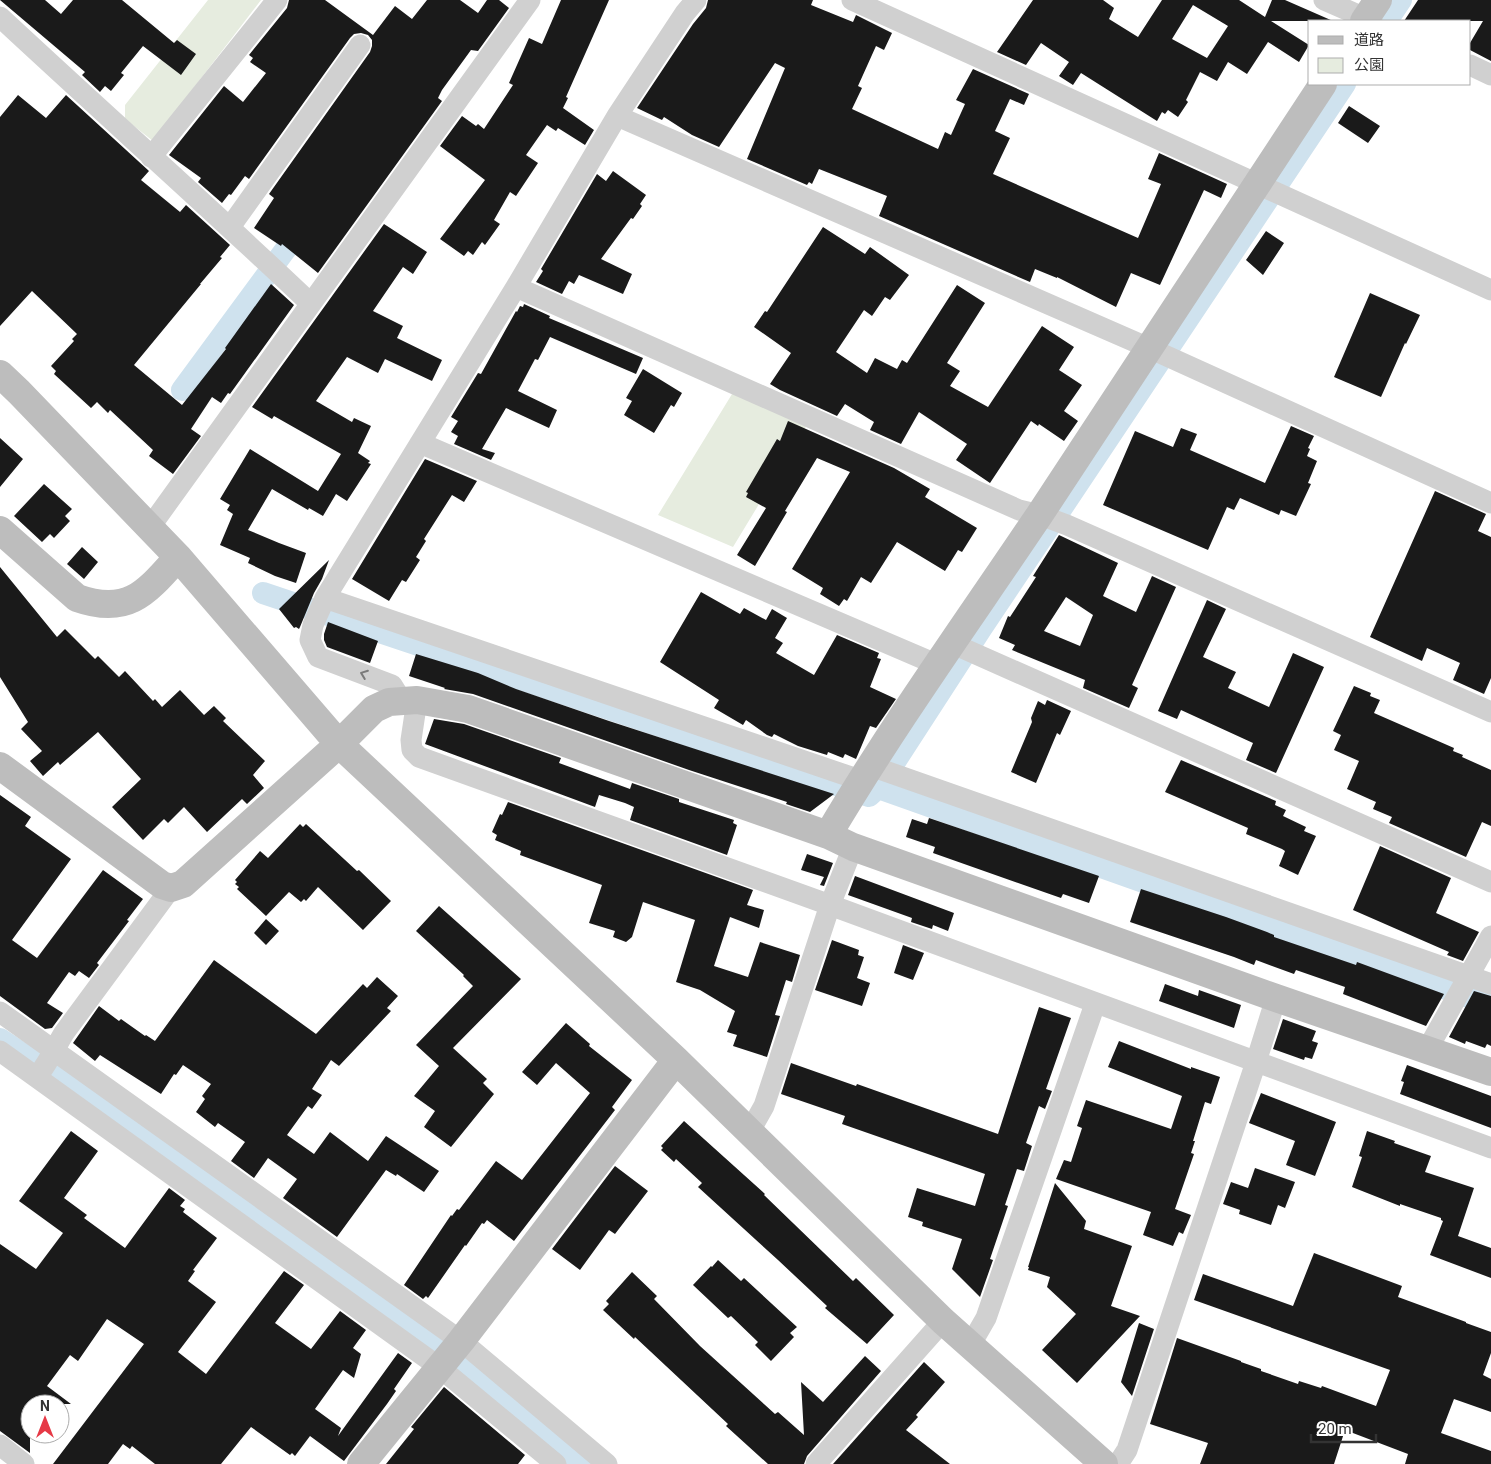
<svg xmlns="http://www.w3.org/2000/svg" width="1491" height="1464" font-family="Roboto,'Noto Sans JP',sans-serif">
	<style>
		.green { fill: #e6ecdf }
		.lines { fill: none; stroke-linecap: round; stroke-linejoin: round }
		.canal { stroke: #cfe2ee; stroke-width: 22 }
		.building { fill: #1a1a1a; fill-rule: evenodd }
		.street { stroke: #d0d0d0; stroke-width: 21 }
		.secondary { stroke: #bdbdbd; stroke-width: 28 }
		.oneway { stroke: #7a7a7a }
	</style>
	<rect width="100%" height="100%" fill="#fff"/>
	<path class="green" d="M208,0H261L153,141L125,119V105Z
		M740,381L813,415L733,547L658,515Z"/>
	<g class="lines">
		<path class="canal" d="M1387,21L1401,0
			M182,390L305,223
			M263,593L869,796L878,788L1491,1005
			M878,788L981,629L1345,84
			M0,1039L95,1102L462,1366L580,1464"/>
	</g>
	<path class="building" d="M0,0H45L61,14L73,0H122L174,43L177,40L196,54L181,75L143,46L121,73L124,75L111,91L105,86L100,92L82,75L85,72Z
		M289,0H325L373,35L395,6L412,19L427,0H460L478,13L487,0H499L509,8L478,51L471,50L442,90L438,98L442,101L318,273L282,244L281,246L254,228L274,198L269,194L370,52L372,46V40L368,35L361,33L354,34L350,38L249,179L245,176L231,195L229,194L222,203L198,182L201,178L169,155L224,86L243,102L266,73L250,62L253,58L249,55L287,8Z
		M561,0H609L566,97L568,98L563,108L594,130L585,145L558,128L556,131L547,125L526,155L538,163L516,196L510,192L494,220L500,224L485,245L482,242L473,255L468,251L464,256L440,239L485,180L440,146L462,116L476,126L478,124L484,129L513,85L509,83L529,38L542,44Z
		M708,0H813L811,5L853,22L856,15L892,33L884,50L876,46L858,86L862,88L852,109L938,149L945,132L951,135L965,104L956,100L973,69L1029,94L1024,105L1010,99L995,131L1010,138L993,174L1138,238L1161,184L1148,179L1159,153L1227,184L1221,198L1204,190L1160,285L1131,273L1116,307L1057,277V278L1035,269L1030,282L879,216L887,196L819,169L812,184L809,182L807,185L747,159L785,68L775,63L719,147L692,135L664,117L662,120L637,108L693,24L706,8Z
		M1033,0H1103L1114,8L1109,19L1138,37L1162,0H1239L1265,17L1272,0H1285L1333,21H1271L1309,45L1299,62L1268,42L1247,74L1228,62L1217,81L1200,72L1186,100L1188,102L1178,117L1168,110L1165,114L1162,112L1157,121L1081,73L1073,85L1059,76L1069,62L1041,43L1026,65L997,52ZM1193,5L1228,26L1207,58L1172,39Z
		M1418,0H1491V61L1470,50V43L1483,21H1404Z
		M18,95L46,118L66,95L149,171L141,180L180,212L186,205L230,245L220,257L222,258L200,284H201L134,365L182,405L226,349L225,348L271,284L294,305L230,394L228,393L221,403L212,397L191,429L201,436L173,474L149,456L153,450L110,410L108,413L97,402L91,408L54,374L56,371L51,366L74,341L72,339L77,334L32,291L0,326V117Z
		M1349,106L1380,126L1368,143L1338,123Z
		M613,171L646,195L640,204L642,206L633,219L631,218L601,259L632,274L623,294L579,275L574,284L569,281L562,294L536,282L543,271L541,269L597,174L606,181Z
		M384,224L427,252L413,274L403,267L373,311L403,326L397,338L442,360L432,381L385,359L378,373L347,357L316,401L352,422L354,418L371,426L358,453L370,461L368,463L371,464L347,501L336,494L323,516L309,508L308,510L272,489L248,530L279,543L306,553L296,583L275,576L248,563L250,558L220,545L233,514L227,510L230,505L220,499L250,449L318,491L341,454L274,416L272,419L252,407Z
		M823,227L865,254L870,247L909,275L890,300L885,297L872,316L864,310L836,352L867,373L875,358L897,369L902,360L907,363L957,285L985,303L947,363L960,371L950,386L988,407L1042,326L1074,347L1059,370L1082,385L1064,411L1078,421L1064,441L1039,424L1038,426L1031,421L990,483L956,460L967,444L919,412L901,444L870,430L874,422L845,404L837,416L780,390L770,384L791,353L754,327L765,311L767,312Z
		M1266,231L1284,243L1263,275L1246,260Z
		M1370,293L1420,315L1406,344L1405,343L1381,397L1334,377Z
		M524,304L550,316L549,318L643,358L636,374L550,337L538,360L535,359L518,391L557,410L549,428L506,408L482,449L495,453L491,460L454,444L458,436L451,432L458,421L451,417L478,373L481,374L516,311L517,312L520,306L523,307Z
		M643,369L682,393L674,407L671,405L654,433L624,415L632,401L626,398Z
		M788,421L894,468L930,489L925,497L977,528L962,552L958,550L945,571L897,542L871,583L861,577L847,601L844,599L839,606L820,594L823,588L792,569L850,472L817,458L785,511L787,512L755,566L737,555L766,508L746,497L748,493L746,492L777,439L780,441Z
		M1291,426L1314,436L1308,448L1310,449L1307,456L1317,461L1308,483L1311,484L1296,516L1281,510L1279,515L1240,498L1234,510L1227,507L1208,550L1103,505L1135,431L1173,447L1181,428L1197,434L1190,450L1265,483Z
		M0,438L23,459L0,487Z
		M425,459L477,481L464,502L452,495L424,539L426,541L416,557L420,560L406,582L402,580L389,601L352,579Z
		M44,484L72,509L65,516L70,521L54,538L50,534L42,542L14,516Z
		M1435,491L1486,514L1478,531L1491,537V678L1484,694L1453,680L1460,663L1427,648L1422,661L1370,637Z
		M1059,535L1118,563L1103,596L1136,612L1152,576L1176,587L1132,685L1138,688L1129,708L1083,688L1085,680L1012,650L1015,645L999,638L1008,616L1010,617L1036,577L1033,576ZM1066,597L1093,615L1080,646L1044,631Z
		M82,547L98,562L84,579L67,564Z
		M329,560L322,579L314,593L300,627L299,629L296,627L294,628L279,609Z
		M0,567L57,637L65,629L95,659L98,656L119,677L125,671L153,701L155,699L162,707L180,690L204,715L214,706L226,718L223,721L265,761L253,775L264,788L247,804L242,799L207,832L184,807L168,823L164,819L143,840L112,807L141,779L98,732L60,765L58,762L43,776L30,761L42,751L21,729L28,722L0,677Z
		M701,592L740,614L744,608L766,620L772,609L787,618L775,638L783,643L776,653L814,675L837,635L879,653L877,658L881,659L870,687L896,699L876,728L870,726L856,759L845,754L843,758L828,752L827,755L798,746L774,734L772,737L767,735L746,720L743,725L714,708L719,700L660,662Z
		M1207,600L1226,609L1203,657L1236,672L1228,688L1269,707L1293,653L1324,667L1276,773L1246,760L1253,743L1181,710L1177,719L1158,711Z
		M328,622L378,641L370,663L327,647L324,640V634Z
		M416,654L478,673L516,689L609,721L834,794L810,812L786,804L787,802L689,770L473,694L444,689L445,688L409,676Z
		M1354,686L1371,693L1370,696L1380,700L1374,713L1454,748L1453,751L1463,755L1462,757L1491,770V826L1482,822L1466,857L1389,823L1392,817L1373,809L1376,802L1347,789L1359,761L1334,750L1341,735L1333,731Z
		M1047,700L1071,711L1060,735L1057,733L1036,783L1011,772L1032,722L1031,718L1038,701L1045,705Z
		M434,719L464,724L561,758L559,763L630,789L632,783L679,799V802L734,820L733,823L737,825L727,855L630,820L634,807L625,803L599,795L595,807L425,744Z
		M1181,760L1276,801L1275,805L1286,810L1283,816L1306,827L1304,831L1316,836L1298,875L1279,866L1285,851L1282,849L1246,834L1248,828L1165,792Z
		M0,795L31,817L25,826L71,859L12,940L37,958L103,870L143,899L127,920L129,921L97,963L99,965L89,978L79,971L75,976L69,972L47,1003L63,1013L52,1028L45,1029L0,996Z
		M508,802L753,890L747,905L764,910L759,928L730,917L714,966L748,977L760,942L800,955L792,982L786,980L775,1015L780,1016L767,1057L733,1046L737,1035L727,1032L735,1011L700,990L676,982L695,920L643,902L632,937L626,942L613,937L615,931L589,923L602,885L520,855L521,851L495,840L497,835L492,832L500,814L502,815Z
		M929,818L1099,876L1089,903L1063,894L1061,898L933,853L935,847L906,837L912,819L927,824Z
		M300,824L303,827L306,824L357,871L359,870L391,901L363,930L318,887L306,901L304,899L301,902L289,892L266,916L237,889L239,887L235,884L237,882L235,880L260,851L268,858Z
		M1380,846L1451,878L1436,913L1479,932L1463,961L1447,955L1449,952L1353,910Z
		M807,854L833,863L824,886L820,885L824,877L801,870Z
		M855,876L954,913L948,931L933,925L932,929L911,922L912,918L848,895Z
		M1141,889L1226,917L1267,932L1274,935V937L1356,965L1357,962L1444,994L1426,1026L1343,994L1345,987L1296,970L1294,974L1256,960L1254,965L1234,957L1130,922Z
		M439,906L521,979L453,1048L487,1079L483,1083L494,1094L451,1147L424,1127L435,1111L414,1096L439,1066L416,1045L473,986L463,976L464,975L416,931Z
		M266,919L279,931L266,945L254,933Z
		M832,940L859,950L858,955L864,957L857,978L870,983L862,1006L815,990Z
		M903,945L924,953L913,980L894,973Z
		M214,960L316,1034L363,984L367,988L377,977L398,996L387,1008L391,1011L339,1066L331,1060L312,1089L322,1095L312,1109L308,1106L287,1135L314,1154L330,1132L368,1161L386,1136L439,1171L424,1192L397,1174L396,1176L386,1170L337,1237L283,1198L297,1179L268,1158L254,1178L231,1161L245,1142L218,1123L215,1127L196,1112L205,1099L202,1096L211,1084L183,1065L176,1075L174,1074L161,1094L100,1055L95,1061L73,1043L99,1006L119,1021L121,1019L145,1036L146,1035L155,1041Z
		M1165,984L1198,996L1199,990L1241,1005L1234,1028L1159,1001Z
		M1474,991L1491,996V1046L1487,1044L1485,1048L1466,1041L1465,1044L1449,1037Z
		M1039,1007L1071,1018L1046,1089L1052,1091L1045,1109L1039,1106L1026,1143L1032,1146L1024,1171L1017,1169L1005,1205L1008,1206L990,1259L993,1260L980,1297L952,1269L962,1239L922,1226L923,1222L908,1217L917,1188L975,1206L985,1174L842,1124L845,1116L781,1094L791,1063L856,1086L857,1084L998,1134Z
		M1283,1019L1316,1031L1312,1041L1318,1043L1312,1059L1305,1057L1304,1060L1273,1049Z
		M566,1023L590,1044L589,1046L632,1080L612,1107L615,1110L514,1241L487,1220L484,1224L482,1223L466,1246L465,1245L428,1298L426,1296L423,1299L404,1285L451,1215L452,1216L457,1209L459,1210L496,1161L522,1180L590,1093L556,1063L537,1085L522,1072Z
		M1119,1041L1191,1069V1067L1220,1077L1211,1104L1205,1102L1193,1141H1195L1191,1153L1194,1154L1175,1209L1191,1215L1183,1234L1179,1232L1173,1246L1143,1235L1151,1212L1056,1179L1064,1160L1071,1162L1082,1128L1077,1126L1086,1100L1171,1129L1182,1096L1108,1067Z
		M1407,1065L1491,1096V1128L1400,1094L1404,1082L1401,1081Z
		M1261,1093L1336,1122L1315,1176L1286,1165L1295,1141L1249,1123Z
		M684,1121L765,1194L764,1195L853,1281L856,1278L894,1315L867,1344L825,1308L827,1306L778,1260L698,1187L702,1183L676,1159L674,1162L661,1150L663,1148L661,1146Z
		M71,1131L98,1151L64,1198L87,1215L84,1218L125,1248L169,1188L185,1200L180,1206L185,1209L183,1212L217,1238L193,1270L195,1271L188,1281L216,1302L178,1352L206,1374L284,1271L304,1285L275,1323L311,1349L340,1311L366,1330L353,1348L361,1354L354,1378L343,1370L315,1409L341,1428L338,1436L398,1353L412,1363L394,1389L396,1391L387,1404L344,1461L310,1436L295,1456L292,1453L290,1455L251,1427L221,1464H155L132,1446L130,1449L123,1444L108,1464H53L144,1344L107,1319L78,1361L70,1355L47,1386L71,1404H30V1453L0,1431V1244L36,1269L63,1233L19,1201Z
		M1367,1131L1395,1141L1394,1143L1431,1156L1425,1172L1474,1188L1458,1236L1491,1248V1278L1430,1255L1443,1221L1441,1220V1218L1400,1204V1206L1352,1187L1362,1157L1359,1156Z
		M615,1166L648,1191L615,1234L609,1230L580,1270L552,1249Z
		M1255,1168L1295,1182L1285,1208L1278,1205L1271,1225L1239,1214L1240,1210L1223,1204L1231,1182L1248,1188Z
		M1055,1183L1086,1221L1084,1229L1132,1246L1111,1306L1140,1316L1077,1383L1042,1350L1076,1314L1047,1287L1050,1277L1028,1270L1029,1267H1028Z
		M1314,1253L1402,1286L1398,1297L1466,1322V1323L1491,1332V1353L1483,1375L1491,1379V1412L1454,1399L1441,1433L1491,1451V1464H1405L1408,1454L1345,1430L1334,1464H1200L1208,1443L1150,1424L1177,1338L1241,1361V1362L1261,1369V1371L1298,1384L1299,1381L1321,1388L1322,1386L1376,1406L1390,1370L1194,1300L1203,1274L1293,1306Z
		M718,1260L741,1281L744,1278L797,1327L790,1333L794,1337L771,1361L755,1345L758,1342L731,1316L728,1318L693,1285L711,1266L712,1267Z
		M632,1272L657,1296L654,1299L700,1346L775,1414L778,1412L804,1435L801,1382L823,1402L865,1356L881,1371L807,1456L804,1464H768L726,1426L728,1424L635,1337L634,1339L603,1310L609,1304L606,1301Z
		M1139,1323L1154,1329L1132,1396L1121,1382Z
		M924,1362L945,1382L916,1415L918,1417L906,1430L950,1464H833Z
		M444,1387L525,1455L518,1464H386L414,1429L411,1427Z"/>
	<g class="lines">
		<path class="street" d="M852,0L1491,290
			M1324,0L1372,21
			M0,17C103,113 208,206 310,303
			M1470,65L1491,75
			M617,116L1149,348L1491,503
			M151,157L277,0
			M230,227L360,45
			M516,287L1019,510L1040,515L1067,525L1491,712
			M420,443L938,665
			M150,527L530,0
			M325,598L860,780
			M951,643L1491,882
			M417,700L411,740L412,750L419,757L830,905L1491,1148
			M402,701L392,685L318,657L310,640L313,625L325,598L516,287L617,116L685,13L696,0
			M871,766L1491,984
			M0,1012L461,1341L607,1464
			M1427,1050L1491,936
			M0,1051L439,1367L556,1464
			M37,1077C48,1063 55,1048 64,1033L171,888
			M750,1131L764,1106L830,905L853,847
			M971,1344L986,1318L1095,1004
			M0,1445L24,1464
			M816,1464L943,1321
			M1118,1464L1127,1450L1256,1062L1276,998"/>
		<path class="secondary" d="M1364,21L1378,0
			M0,374L19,392L178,557L339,744L676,1060L943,1321L1104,1464
			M0,530L77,598C128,616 146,593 178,557
			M0,766L162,885L171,888L183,884L339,744L374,709L389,702L417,700L468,709L828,835L853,847L1276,998L1491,1072
			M828,835C893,725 968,621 1040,514C1135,372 1229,228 1323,84
			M361,1464L461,1341L676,1060"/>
	</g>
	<defs><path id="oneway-chevron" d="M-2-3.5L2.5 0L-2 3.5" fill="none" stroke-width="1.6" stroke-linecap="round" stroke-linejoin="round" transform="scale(1.25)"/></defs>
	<use class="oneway" href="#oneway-chevron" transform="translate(364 674) rotate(-159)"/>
	<rect x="1308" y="20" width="162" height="65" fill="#ffffff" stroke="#adadad"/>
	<rect x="1318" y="36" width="25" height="8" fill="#bdbdbd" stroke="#adadad"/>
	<text x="1354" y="45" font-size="15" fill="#333333">道路</text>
	<rect x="1318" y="58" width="25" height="15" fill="#e6ecdf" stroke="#adadad"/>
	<text x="1354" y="70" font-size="15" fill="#333333">公園</text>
	<g transform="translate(45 1419)"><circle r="24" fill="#ffffff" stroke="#adadad"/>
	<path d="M0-4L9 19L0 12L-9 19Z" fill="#e63946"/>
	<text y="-8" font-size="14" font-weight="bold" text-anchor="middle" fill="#333333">N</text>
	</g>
	<path d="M1311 1434v8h65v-8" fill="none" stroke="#333333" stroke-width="2.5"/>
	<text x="1318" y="1434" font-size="15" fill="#333333" stroke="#ffffff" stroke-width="4" paint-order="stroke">20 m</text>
</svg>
